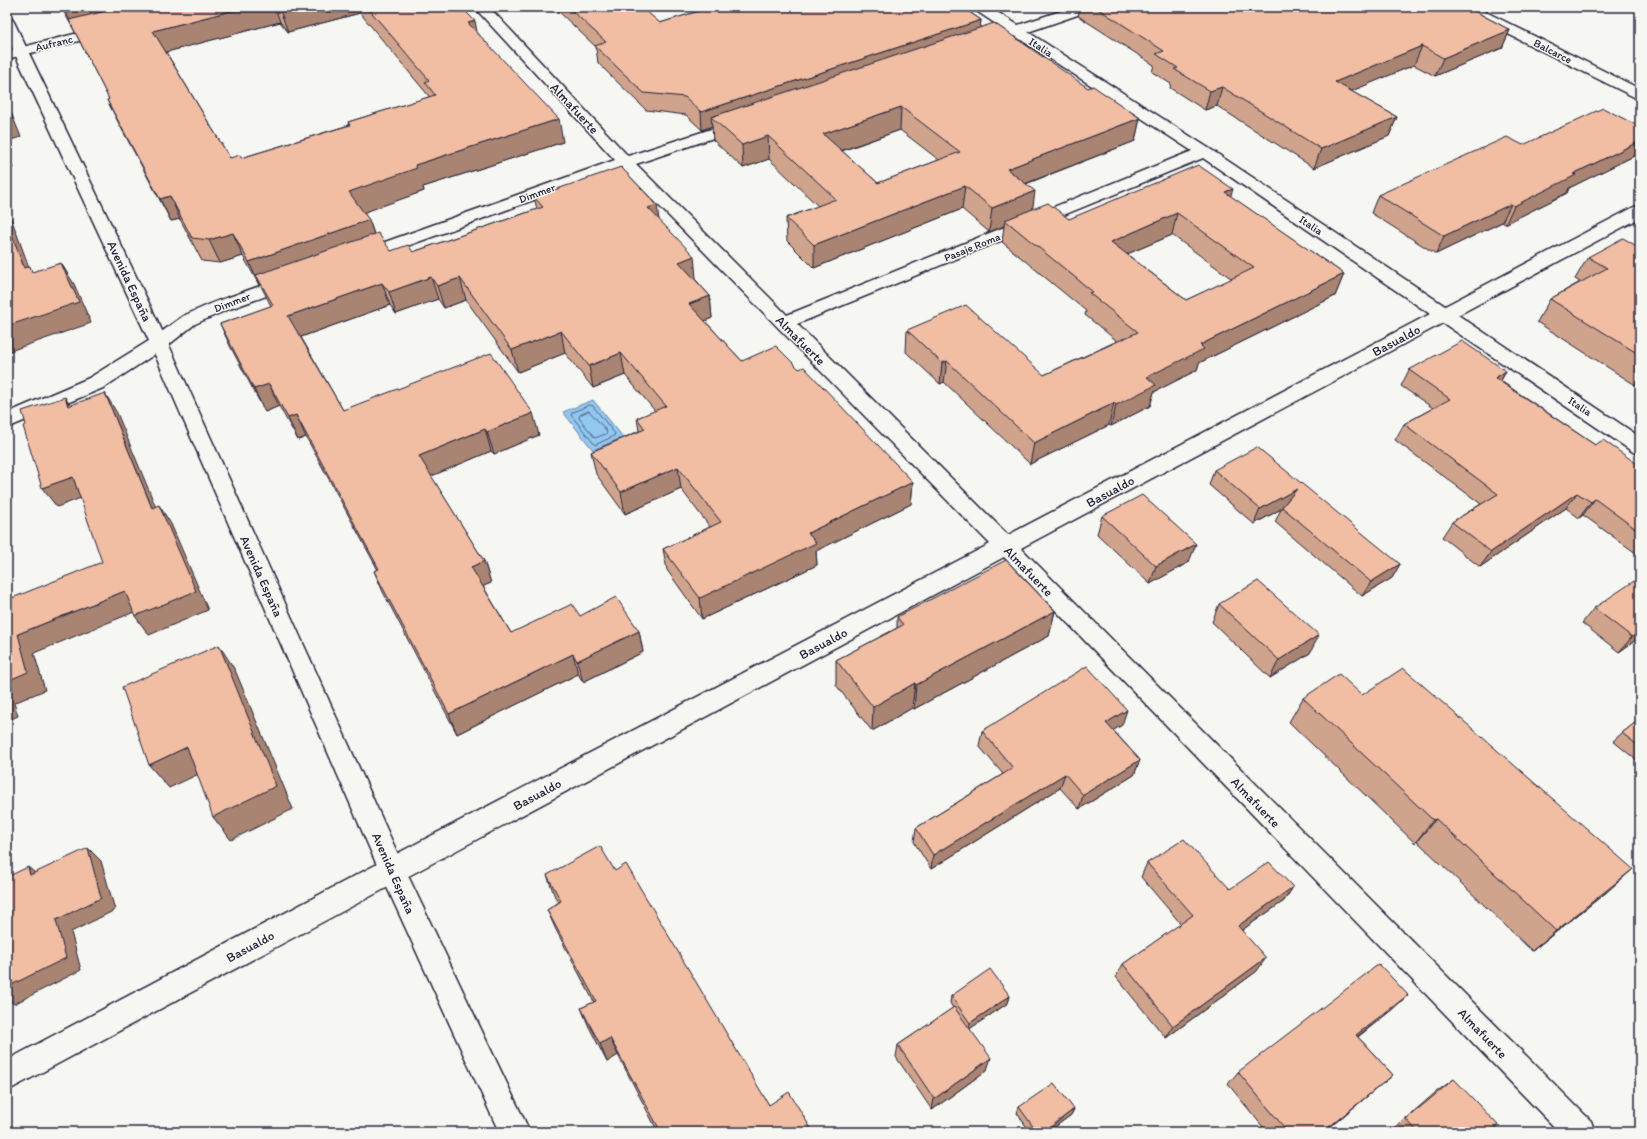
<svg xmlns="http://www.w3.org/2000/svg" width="1647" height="1139" font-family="Itim,sans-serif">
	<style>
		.water { fill: #92c7f0; stroke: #6585a8 }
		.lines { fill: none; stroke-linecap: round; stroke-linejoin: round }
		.shore { stroke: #4f6483; stroke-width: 1 }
		.street-casing { stroke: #22223b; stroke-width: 3 }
		.secondary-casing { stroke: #22223b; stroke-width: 3 }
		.street { fill: #f6f6f2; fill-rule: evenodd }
		.secondary { fill: #f6f6f2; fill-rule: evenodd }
		.wall { fill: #cfa38c; stroke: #22223b; fill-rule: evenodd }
		.shaded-wall { fill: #a98472; stroke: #22223b }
		.building { fill: #f1bda3; stroke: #22223b; fill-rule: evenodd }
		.labels { text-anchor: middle; stroke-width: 3; stroke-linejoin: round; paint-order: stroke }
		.far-street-label { font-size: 11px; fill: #22223b; stroke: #f6f6f2 }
		.street-label { font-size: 13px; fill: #22223b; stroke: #f6f6f2 }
	</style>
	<rect width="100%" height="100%" fill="#f6f6f2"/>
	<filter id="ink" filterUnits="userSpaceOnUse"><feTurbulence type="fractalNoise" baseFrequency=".025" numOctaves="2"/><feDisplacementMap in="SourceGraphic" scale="8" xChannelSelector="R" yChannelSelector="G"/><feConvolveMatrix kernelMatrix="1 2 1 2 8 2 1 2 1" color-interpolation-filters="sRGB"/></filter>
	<g filter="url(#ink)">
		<path class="water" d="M593,400L623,437L593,450L563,412Z"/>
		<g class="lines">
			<path class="shore" d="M590,405L593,406L615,434L614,436L595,445L571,415L572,413Z
				M589,411L607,431L606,434L595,438L579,418L580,415Z"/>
			<defs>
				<path id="street" d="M474,7H489L628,156L736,121L741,119L746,121L749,124L746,127L636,164L787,315L1192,151L1015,36L985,46L980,47L975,46L973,43L975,40L1005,30L975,10L973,7H989L1018,25L1073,7H1094L1092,10L1028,32L1210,149L1445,306L1634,207L1640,206V218L1458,315L1640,437V454L1633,452L1443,323L1021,548L1591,1121L1595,1132H1559L1004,557L7,1091V1060L383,861L990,544L622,168L366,261L360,262L354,261L351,257L354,253L615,160ZM1203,158L1430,314L1008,535L797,324Z
					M1458,7H1476L1640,89V100L1460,10Z
					M106,26L111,27L113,30L111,33L7,59V51Z
					M291,275L297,277L300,281L297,285L227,310L195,324L166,347L103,388L7,428V413L89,378L152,339L183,316L215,302Z"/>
				<path id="secondary" d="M7,18L12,19L14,22L168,343L401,861L530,1132H499L379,870L150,343L7,37Z"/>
			</defs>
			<use href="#street" class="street-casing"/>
			<use href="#secondary" class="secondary-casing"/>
			<use href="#street" class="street"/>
			<use href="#secondary" class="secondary"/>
		</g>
		<path class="wall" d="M61,7H464V11L477,32L563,142L423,187L424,191L363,212L369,220L374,234L391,251L413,252L537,209L534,197L659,220L696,278L695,279L710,296L712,318L705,321L742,361L799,369L913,482L911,504L816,551L817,565L702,619L667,570L663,549L710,527L681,489L625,514L596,474L591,452L639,431L637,418L655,411L625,375L593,388L565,353L518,372L466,300L444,308L438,299L396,314L390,305L301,337L343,410L539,435L494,454L491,451L431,476L484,561L491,583L483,586L511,633L580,616L639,631L643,652L583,682L578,674L457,734L383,592L374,571L378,570L306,437L298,440L279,406L265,412L230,346L220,324L271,306L260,284L259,285L243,256L220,263L202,261L180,219L171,221L118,122L107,100L109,99L75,32ZM360,13L428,95L429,97L348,122L349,125L241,158H230L166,52L280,22L288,32Z
			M547,7H638L660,23L712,7H965L964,8L981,20L980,28L1088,88L1140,118L1135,141L1026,184L1032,209L1069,219L1230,196L1344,274L1335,296L1199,363L1197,370L1154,392L1150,406L1111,426L1109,425L1030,464L944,382L940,384L906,352L907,330L1044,375L1117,341L1085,315L1086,311L1002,242L1004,226L989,232L962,209L814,268L787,241L786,218L818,206L769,159L743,168L713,140L712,126L702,130L686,115L646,110L598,63L596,47L556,9L551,11ZM900,130L939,160L878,183L842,151ZM1172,235L1232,279L1186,300L1127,254Z
			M1080,7H1467L1510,30L1502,48L1435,76L1414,65L1351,91L1397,117L1389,136L1314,168L1217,106L1205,110L1170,88L1171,84L1152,72L1154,65L1078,16Z
			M1640,127V153L1569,188L1567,193L1505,224L1502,222L1436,254L1371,213L1378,195L1523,145Z
			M1640,248V388L1537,322L1550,299L1580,282L1575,279L1588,257Z
			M1409,370L1506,371L1501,381L1595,445L1640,466V556L1583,515L1579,518L1566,508L1480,567L1442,537L1452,522L1481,504L1395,440L1404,424L1433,408L1401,386Z
			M1214,470L1400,564L1392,578L1362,596L1275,522L1281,509L1254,524L1209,485Z
			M1102,516L1189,562L1150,584L1097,534Z
			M1219,604L1310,653L1270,678L1212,622Z
			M1594,608L1640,637L1619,652L1582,623Z
			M1055,611L1049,636L914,709L912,708L872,731L836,685V660L897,628V617Z
			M1362,695L1608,891L1532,951L1417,841L1415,843L1289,722L1303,698Z
			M1640,719V763L1613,741L1622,733Z
			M1122,725L1113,730L1140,760L1134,775L1079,809L1060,788L931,869L914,842L916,828L1003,774L979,746L982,731Z
			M1147,863L1230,889L1293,887L1284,901L1242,930L1257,971L1166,1038L1116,977L1123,964L1181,924L1141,877Z
			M615,871L769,1105L813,1132H658L618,1055L607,1062L589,1027L581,1008L594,1002L556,930L547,910L559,902L555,897L547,875Z
			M951,996H1010L1008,1003L969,1029L987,1070L932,1110L896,1057L898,1045L953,1008L950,1003Z
			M1394,1008L1358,1037L1393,1075L1324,1132H1267L1228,1084L1238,1072Z
			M1454,1079L1490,1132H1390L1436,1092Z
			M1019,1107L1074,1109L1071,1115L1048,1132H1030L1017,1113Z"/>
		<path class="shaded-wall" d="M77,7H172L75,32L65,10Z
			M246,7H275L280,22L163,53L153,31Z
			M293,7H358L360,13L288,32L280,10Z
			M550,7H555L556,9L551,11Z
			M981,20L979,37L711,117L712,126L702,130L701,112Z
			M475,21L479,43L468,23Z
			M1510,30L1502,48L1435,76L1443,58Z
			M1422,46L1414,65L1328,101L1335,82Z
			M1222,87L1217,106L1205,110L1210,91Z
			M7,103L21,137L7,141Z
			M901,107L900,130L823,157V134Z
			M1397,117L1389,136L1314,168L1321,149Z
			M1140,118L1135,141L1004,192L1007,169Z
			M559,119L563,142L423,187L424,191L357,215L349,192L415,165Z
			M768,136L769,159L743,168L742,145Z
			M1640,141V153L1569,188L1567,193L1505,224L1514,206L1573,174Z
			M7,154L13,168L7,169Z
			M965,186L962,209L814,268V245Z
			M1233,189L1226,210L1225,192Z
			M1035,191L1032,214L1005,220L1004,226L989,232L992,208Z
			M170,196L180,219L171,221L160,199Z
			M1511,204L1502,222L1436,254L1444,236Z
			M657,205L660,227L648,208Z
			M7,207L37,289L24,268L7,221Z
			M1177,213L1172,235L1106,263L1111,242Z
			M369,220L377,243L256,275L260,284L259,285L249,262Z
			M233,233L243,256L220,263L209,240Z
			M694,256L696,278L682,284L679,262Z
			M61,263L74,284L91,323L7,352V326Z
			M1344,274L1335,296L1199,363L1197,370L1154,392L1150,406L1111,426L1116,405L1147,377L1200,345Z
			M431,277L438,299L396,314L389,292Z
			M460,278L466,300L444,308L437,286Z
			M382,283L390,305L298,338L288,316Z
			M710,296L712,318L691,327L689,304Z
			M561,331L565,353L518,372L512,350Z
			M621,353L625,375L593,388L589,366Z
			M947,361L944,382L940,384L942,363Z
			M1506,371L1497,387L1495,378Z
			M269,384L279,406L265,412L254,389Z
			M105,393L117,413L164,527L152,508Z
			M65,397L77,417L68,406Z
			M1114,403L1109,425L1030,464L1034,443Z
			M533,413L539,435L494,454L487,432Z
			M296,415L306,437L298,440L288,418Z
			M485,429L491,451L427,478L419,456Z
			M678,467L681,489L625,514L621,492Z
			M73,477L86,496L57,507L42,488Z
			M913,482L911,504L816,551L817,565L702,619L700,598L808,533Z
			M1297,489L1282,507L1281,509L1254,524L1260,509Z
			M1577,493L1566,508L1480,567L1491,552Z
			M1595,499L1583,515L1579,518L1591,502Z
			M159,505L171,524L208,610L149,635L135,616Z
			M1196,544L1189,562L1150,584L1156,566Z
			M484,561L491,583L479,588L471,567Z
			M1400,564L1392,578L1362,596L1371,582Z
			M125,591L139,610L34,653L45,690L14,703L18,716L7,721V681L18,634Z
			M1055,611L1049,636L914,709L916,685Z
			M639,631L643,652L583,682L577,661Z
			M1640,631V637L1619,652L1632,637Z
			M1319,635L1310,653L1270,678L1279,660Z
			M219,645L235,670L293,809L231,840L213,817Z
			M573,654L578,674L457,734L449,714Z
			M915,683L912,708L872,731L873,707Z
			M1127,710L1122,725L1101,738L1106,723Z
			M187,747L205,771L169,788L149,765Z
			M1140,760L1134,775L1079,809L1083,795Z
			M1065,774L1060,788L931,869L933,855Z
			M1436,819L1417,841L1415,843L1433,820Z
			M88,848L101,861L115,910L71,932L81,970L14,1004L7,999V987L56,920Z
			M28,867L44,880L30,875Z
			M1633,869L1608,891L1532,951L1556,931Z
			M1293,887L1284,901L1229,939L1238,926Z
			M1266,958L1257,971L1166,1038L1173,1026Z
			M1408,995L1394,1008L1344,1047L1356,1035Z
			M1010,996L1008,1003L968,1030L970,1023Z
			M610,1038L618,1055L607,1062L600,1044Z
			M991,1058L987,1070L932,1110L934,1099Z
			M1393,1075L1324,1132H1323Z
			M1074,1109L1071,1115L1048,1132H1044Z"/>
		<path class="building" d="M63,7H77L65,10Z
			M122,7H246L153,31L230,158L240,155L241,158L350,125L348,122L435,95L425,82L429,80L367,7H462H461L475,21L468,23L559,119L415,165L417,168L349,192L369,220L249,262L233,233L209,240L192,238L170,196L160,199L107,100L109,99L69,20Z
			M278,7H293L280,10Z
			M568,7H638L642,11L645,10L660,23L712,7H962L981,20L701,112L685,97L644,93L595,46L606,42Z
			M1095,7H1467L1510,30L1443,58L1422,46L1335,82L1397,117L1321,149L1222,87L1210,91L1174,69L1178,68L1156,54L1164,51Z
			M994,23L1088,88L1093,86L1140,118L1007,169L1035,191L992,208L965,186L814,245L786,218L836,199L768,136L742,145L711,117ZM901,107L960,152L878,183L823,134Z
			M1603,108L1640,127V141L1573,174L1576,175L1514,206L1511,204L1444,236L1378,195L1507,137L1523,145Z
			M7,110L10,116L7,117Z
			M1198,165L1233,189L1225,192L1344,274L1200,345L1204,349L1147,377L1156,385L1116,405L1114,403L1034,443L947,361L942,363L907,330L966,305L1044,375L1138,332L1089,293L1093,292L1005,220L1048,203L1069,219ZM1177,213L1254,268L1186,300L1111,242Z
			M621,167L657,205L648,208L694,256L679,262L710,296L689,304L742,361L776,346L799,369L804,367L913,482L808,533L816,543L700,598L663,549L721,522L678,467L621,492L591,452L645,429L637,418L666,406L621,353L589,366L561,331L512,350L460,278L437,286L431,277L389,292L382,283L288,316L343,410L491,353L533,413L487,432L485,429L419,456L484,561L471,567L511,633L572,604L580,616L616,597L639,631L577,661L573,654L449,714L374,571L379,569L296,415L288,418L269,384L254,389L220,324L273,305L256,275L378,233L391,251L408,245L413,252L543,207L534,197Z
			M7,221L24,268L30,266L32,272L61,263L79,302L7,326Z
			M1623,238L1640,248V355L1550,299L1607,268L1588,257Z
			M1462,341L1506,371L1495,378L1595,445L1603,440L1640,466V470L1639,471L1640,472V532L1595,499L1591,502L1577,493L1491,552L1452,522L1498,494L1404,424L1450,399L1409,370Z
			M105,393L152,508L159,505L196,591L135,616L125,591L18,634L28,672L7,681V600L102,562L73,477L42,488L23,426L26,425L22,411L65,397L68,406Z
			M1257,447L1400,564L1371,582L1282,507L1297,489L1260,509L1214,470Z
			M1142,495L1196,544L1156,566L1102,516Z
			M1006,560L1055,611L916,685L915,683L873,707L836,660L903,625L897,617Z
			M1640,577V631L1632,637L1594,608Z
			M1258,581L1319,635L1279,660L1219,604Z
			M219,645L276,786L213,817L187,747L149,765L122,687Z
			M1087,666L1127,710L1106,723L1140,760L1083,795L1065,774L933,855L916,828L1013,768L982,731Z
			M1403,668L1633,869L1556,931L1436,819L1433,820L1303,698L1339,674L1362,695Z
			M1640,719V747L1622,733Z
			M1184,839L1230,889L1269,862L1293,887L1238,926L1266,958L1173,1026L1123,964L1193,915L1147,863Z
			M600,846L615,871L626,864L769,1105L789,1092L813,1132H661L610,1038L600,1044L581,1008L596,1001L547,910L561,901L547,875Z
			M88,848L101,898L56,920L66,958L7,987V877L28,867L30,875Z
			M1379,964L1408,995L1356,1035L1393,1075L1323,1132H1288L1238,1072Z
			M990,969L1010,996L970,1023L951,996Z
			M954,1007L991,1058L934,1099L898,1045Z
			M1454,1079L1498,1125L1490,1132H1418L1406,1119Z
			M1054,1083L1074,1109L1044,1132H1037L1019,1107Z"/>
	</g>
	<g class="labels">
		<g class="far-street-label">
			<text transform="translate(54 43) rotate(-14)" y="4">Aufranc</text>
			<text transform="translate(1041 47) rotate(33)" y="4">Italia</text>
			<text transform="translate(1553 51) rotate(27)" y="4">Balcarce</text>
			<text transform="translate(537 193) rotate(-20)" y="4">Dimmer</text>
			<text transform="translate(1311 225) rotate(34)" y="4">Italia</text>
			<text transform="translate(972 247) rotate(-22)" y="4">Pasaje Roma</text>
			<text transform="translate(232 302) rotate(-21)" y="4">Dimmer</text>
			<text transform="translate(1580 406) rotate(34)" y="4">Italia</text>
		</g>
		<g class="street-label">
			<text transform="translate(575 108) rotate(47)" y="5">Almafuerte</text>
			<text transform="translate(130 281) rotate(65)" y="5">Avenida España</text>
			<text transform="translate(801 340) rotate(45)" y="5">Almafuerte</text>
			<text transform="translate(1396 340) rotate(-28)" y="5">Basualdo</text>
			<text transform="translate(1110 491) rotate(-28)" y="5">Basualdo</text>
			<text transform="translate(1029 571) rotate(46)" y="5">Almafuerte</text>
			<text transform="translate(262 576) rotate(66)" y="5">Avenida España</text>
			<text transform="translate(823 643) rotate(-28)" y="5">Basualdo</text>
			<text transform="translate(537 794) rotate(-28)" y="5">Basualdo</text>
			<text transform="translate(1256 802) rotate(46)" y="5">Almafuerte</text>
			<text transform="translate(394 873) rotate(66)" y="5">Avenida España</text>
			<text transform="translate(250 946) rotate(-28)" y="5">Basualdo</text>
			<text transform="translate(1483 1033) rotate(46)" y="5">Almafuerte</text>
		</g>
	</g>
	<rect width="1647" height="1139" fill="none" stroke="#f6f6f2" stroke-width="24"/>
	<rect x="12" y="12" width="1623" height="1115" fill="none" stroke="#22223b" stroke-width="1.5" filter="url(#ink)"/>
</svg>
